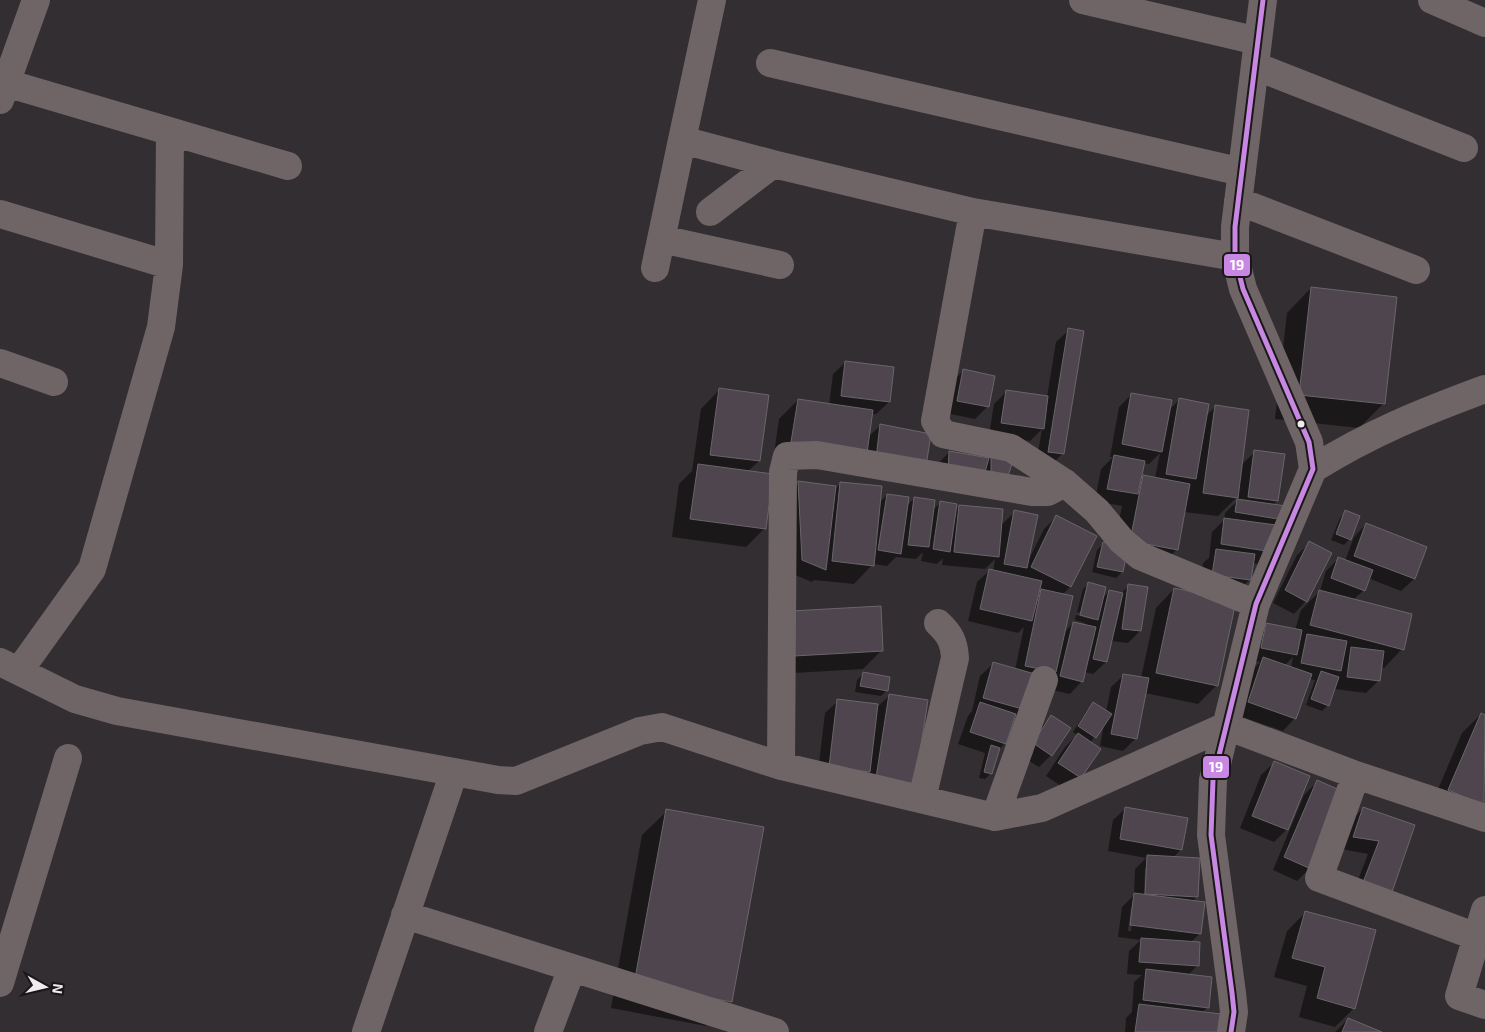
<svg xmlns="http://www.w3.org/2000/svg" width="1485" height="1032" font-family="'Exo 2',sans-serif">
	<style>
		.shadow { fill: #0007; fill-rule: evenodd }
		.building { fill: #4e454f; stroke: #696669 }
		.lines { fill: none; stroke-linecap: round; stroke-linejoin: round }
		.minor { stroke: #6f6567; stroke-width: 28 }
		.bus-1-casing { stroke: #1a1718; stroke-width: 9 }
		.bus-1 { stroke: #c787e3; stroke-width: 5 }
		.bus-dot { fill: #f0ebee; stroke: #1a1718; stroke-width: 2 }
		.line-badge { stroke: #1a1718; stroke-width: 2 }
		.badge-label { font-size: 14px; text-anchor: middle; font-weight: bold; fill: #fff }
	</style>
	<rect width="100%" height="100%" fill="#332e31"/>
	<path class="shadow" d="M1311,288L1383,404L1359,428L1275,419L1287,313Z
		M1069,330L1063,453L1050,466L1036,464L1042,429L1030,441L989,435L994,404L1006,392L1047,397L1056,342Z
		M846,362L889,402L876,414H871L867,438L880,426L925,466L773,461L779,419L798,400L829,405L833,374Z
		M964,370L987,407L975,419L945,413L951,383Z
		M719,390L759,461L747,472L765,528L746,547L672,537L679,484L692,471L701,409Z
		M1132,394L1169,410L1179,400L1206,416L1215,407L1240,466L1255,452L1277,501L1272,505L1291,508L1259,564L1252,563L1250,579L1237,592L1200,587L1203,563L1209,558L1212,532L1224,520L1225,513L1237,501L1238,496L1218,516L1184,512L1176,550L1158,568L1124,562L1122,572L1116,578L1092,572L1097,550L1103,544L1114,546L1122,506L1095,501L1101,469L1113,457H1110L1119,407ZM1160,453L1155,478L1143,476L1140,479L1143,463L1149,464Z
		M949,452L985,459L991,452L1006,475L937,465Z
		M799,482L834,490L840,484L879,503L887,495L906,506L914,499L933,510L940,503L955,511L959,506L1001,525L1015,512L1028,561L1044,529L1056,517L1070,587L1062,595L1064,633L1073,623L1085,626V623L1075,620L1076,615L1094,620V617L1077,612L1083,589L1089,583L1102,599L1109,591L1120,594L1129,586L1140,631L1128,643L1111,641L1106,662L1093,674L1084,672L1082,681L1070,694L1048,689L1024,710L1012,721L1005,743L998,751L991,773L985,779L979,778L985,753L958,744L968,716L972,711L980,676L993,664L1015,670L1024,627L1018,633L968,621L977,582L990,570L993,571L995,559L985,569L942,565L943,558L937,564L921,561L923,552L916,559L896,557L887,566L873,564L854,584L814,580L812,582L790,573L786,495Z
		M1346,512L1350,539L1344,545L1331,540L1340,518Z
		M1366,524L1426,548L1414,579L1401,591L1368,578L1364,590L1353,600L1402,649L1384,668L1380,667L1378,681L1366,693L1334,689L1328,705L1322,711L1306,705L1315,680L1309,679L1295,718L1283,731L1236,715L1251,671L1260,662L1249,660L1253,637L1266,624L1295,630L1301,610L1320,591L1326,571L1338,559L1345,561L1354,537ZM1293,657L1291,668L1284,666Z
		M1310,543L1306,601L1294,614L1273,603L1297,555Z
		M1174,589L1217,685L1198,704L1145,693L1136,738L1123,751L1100,746L1104,724L1090,743L1080,778L1067,790L1046,776L1065,747L1077,735L1073,732L1087,710L1093,704L1106,712L1111,687L1124,675L1141,678L1156,608Z
		M773,631L882,650L863,669L776,674Z
		M863,674L887,690L881,696L855,692L857,680Z
		M890,695L914,784L817,780L825,713L838,701L876,708Z
		M1481,714L1485,716V798L1482,804L1430,808L1462,733Z
		M1052,716L1051,755L1039,767L1021,756L1039,729Z
		M1274,763L1287,829L1274,842L1240,828L1261,775Z
		M1317,782L1310,868L1297,881L1273,870L1304,795Z
		M1126,808L1181,849L1173,858L1197,896L1192,902L1200,933L1190,943L1197,966L1188,975L1207,1007L1202,1013L1217,1032H1125L1126,1018L1132,1012L1134,982L1142,975L1127,974L1129,951L1141,940L1118,937L1122,907L1134,895L1135,869L1146,858L1108,851L1113,820ZM1145,868H1148L1146,900H1144ZM1131,907H1134L1131,931H1128Z
		M1363,808L1413,826L1351,898L1368,854L1341,849L1351,821Z
		M667,811L731,1001L706,1026L611,1008L642,835Z
		M1306,912L1354,1008L1335,1027L1299,1017L1307,986L1274,977L1287,931Z
		M1348,1019L1378,1032H1335Z"/>
	<path class="building" d="M1311,287L1397,297L1385,404L1299,395Z
		M1068,328L1084,331L1064,454L1048,452Z
		M845,361L894,367L890,402L841,396Z
		M963,369L995,376L989,407L957,401Z
		M719,388L769,395L760,461L710,455Z
		M1006,390L1048,396L1044,429L1001,423Z
		M1131,393L1172,400L1162,452L1122,444Z
		M1179,398L1209,404L1196,479L1166,474Z
		M798,399L873,410L867,453L791,442Z
		M1215,405L1249,410L1238,498L1203,493Z
		M880,424L931,434L926,466L876,459Z
		M1254,450L1285,454L1278,501L1248,497Z
		M949,451L989,458L983,479L948,473Z
		M991,451L1014,458L1008,476L991,475Z
		M1114,455L1145,461L1138,494L1107,489Z
		M698,464L773,474L766,529L690,519Z
		M1143,475L1190,484L1178,550L1130,541Z
		M798,481L836,486L826,570L802,560Z
		M840,482L882,486L874,566L832,561Z
		M887,494L909,497L901,554L878,550Z
		M914,497L935,500L929,547L908,545Z
		M1237,499L1293,507L1290,521L1235,512Z
		M940,501L957,504L950,552L933,549Z
		M959,505L1003,509L999,557L954,552Z
		M1014,510L1038,515L1027,568L1004,564Z
		M1345,510L1360,516L1351,540L1336,534Z
		M1056,515L1097,536L1071,587L1031,567Z
		M1224,518L1276,525L1273,552L1221,544Z
		M1366,523L1427,547L1415,579L1354,556Z
		M1309,541L1332,553L1307,602L1285,590Z
		M1103,542L1128,548L1123,572L1097,567Z
		M1216,549L1255,554L1251,580L1212,575Z
		M1338,557L1373,570L1365,591L1331,578Z
		M989,569L1042,581L1032,621L980,609Z
		M1088,582L1106,587L1098,620L1080,615Z
		M1128,584L1148,587L1141,631L1122,629Z
		M1174,588L1236,601L1218,686L1156,673Z
		M1041,589L1073,596L1056,672L1025,666Z
		M1109,590L1123,593L1107,662L1093,659Z
		M1319,590L1412,614L1404,650L1310,625Z
		M881,606L883,651L794,656L791,611Z
		M1073,622L1096,627L1083,682L1060,676Z
		M1266,623L1302,630L1297,655L1261,648Z
		M1307,634L1347,641L1341,671L1301,663Z
		M1351,647L1384,651L1380,681L1347,677Z
		M1263,657L1312,674L1296,719L1248,702Z
		M993,662L1035,674L1026,710L983,698Z
		M1321,671L1339,677L1329,706L1311,699Z
		M863,672L890,677L888,691L860,686Z
		M1123,674L1149,678L1137,739L1111,734Z
		M889,694L928,700L915,784L876,778Z
		M837,699L878,704L870,772L829,767Z
		M980,702L1016,714L1006,744L970,732Z
		M1093,702L1112,714L1096,738L1078,726Z
		M1481,713L1485,715L1484,805L1448,790Z
		M1051,715L1071,728L1052,756L1033,743Z
		M1078,733L1101,749L1081,778L1058,763Z
		M991,745L1000,748L992,774L984,772Z
		M1274,761L1310,776L1288,830L1252,816Z
		M1317,780L1344,792L1311,869L1284,857Z
		M1125,807L1188,818L1182,850L1120,839Z
		M1363,807L1415,825L1391,895L1362,885L1379,841L1353,837Z
		M666,809L764,827L732,1002L634,984Z
		M1147,855L1200,858L1198,897L1145,894Z
		M1134,893L1205,902L1201,934L1130,925Z
		M1305,911L1376,930L1355,1009L1317,998L1325,967L1292,958Z
		M1141,938L1200,942L1199,966L1139,962Z
		M1146,969L1212,977L1209,1008L1143,1000Z
		M1139,1004L1221,1014L1219,1032H1135Z
		M1348,1018L1382,1032H1342Z"/>
	<g class="lines">
		<path class="minor" d="M1083,0L1258,41
			M1432,0L1485,23
			M770,63L1242,172
			M1255,66L1464,148
			M6,83L288,166
			M0,100L36,0
			M773,164L973,212L1235,257
			M1238,201L1416,270
			M710,212L773,164L682,140L712,0
			M973,212L935,421L943,434L1011,448L1065,483L1097,511L1122,541L1140,556L1256,604
			M0,214L169,265L161,327L92,569L19,671
			M661,239L780,265
			M169,265L170,132
			M655,268L682,140
			M0,363L54,382
			M1313,469C1370,433 1423,412 1485,389
			M0,662L75,699L117,711L498,780L516,781L640,731L662,727L781,766L995,817L1042,808L1226,726L1356,775L1485,818
			M781,766L783,472L787,456L817,455L1032,492H1048L1065,483
			M1356,775L1319,878L1477,937
			M922,799L955,658C954,642 950,634 938,623
			M995,817L1044,680
			M1485,910L1459,996L1485,1005
			M405,915L775,1032
			M0,983L68,758
			M366,1032L454,772
			M548,1032L572,968
			M1231,1032L1234,1012L1232,993L1211,835L1213,780L1256,604L1313,469L1309,442L1243,289L1235,257V227L1263,0"/>
		<defs>
			<path id="bus-1" d="M1231,1032L1234,1012L1232,993L1211,835L1213,780L1256,604L1313,469L1309,442L1243,289L1235,257V227L1263,0"/>
		</defs>
		<use href="#bus-1" class="bus-1-casing"/>
		<use href="#bus-1" class="bus-1"/>
	</g>
	<circle class="bus-dot" cx="1301" cy="424" r="4.5"/>
	<g class="line-badge">
		<rect x="1223" y="253" width="28" height="24" rx="5" fill="#c787e3"/>
		<rect x="1202" y="755" width="28" height="24" rx="5" fill="#c787e3"/>
	</g>
	<g class="badge-label">
		<text x="1237" y="270">19</text>
		<text x="1216" y="772">19</text>
	</g>
	<g transform="translate(45 987) rotate(98)" stroke="#1a1718" stroke-width="4" paint-order="stroke">
	<path d="M0-4L9 19L0 12L-9 19Z" fill="#f0ebee"/>
	<text y="-8" font-size="14" font-weight="bold" text-anchor="middle" fill="#f0ebee">N</text>
	</g>
</svg>
